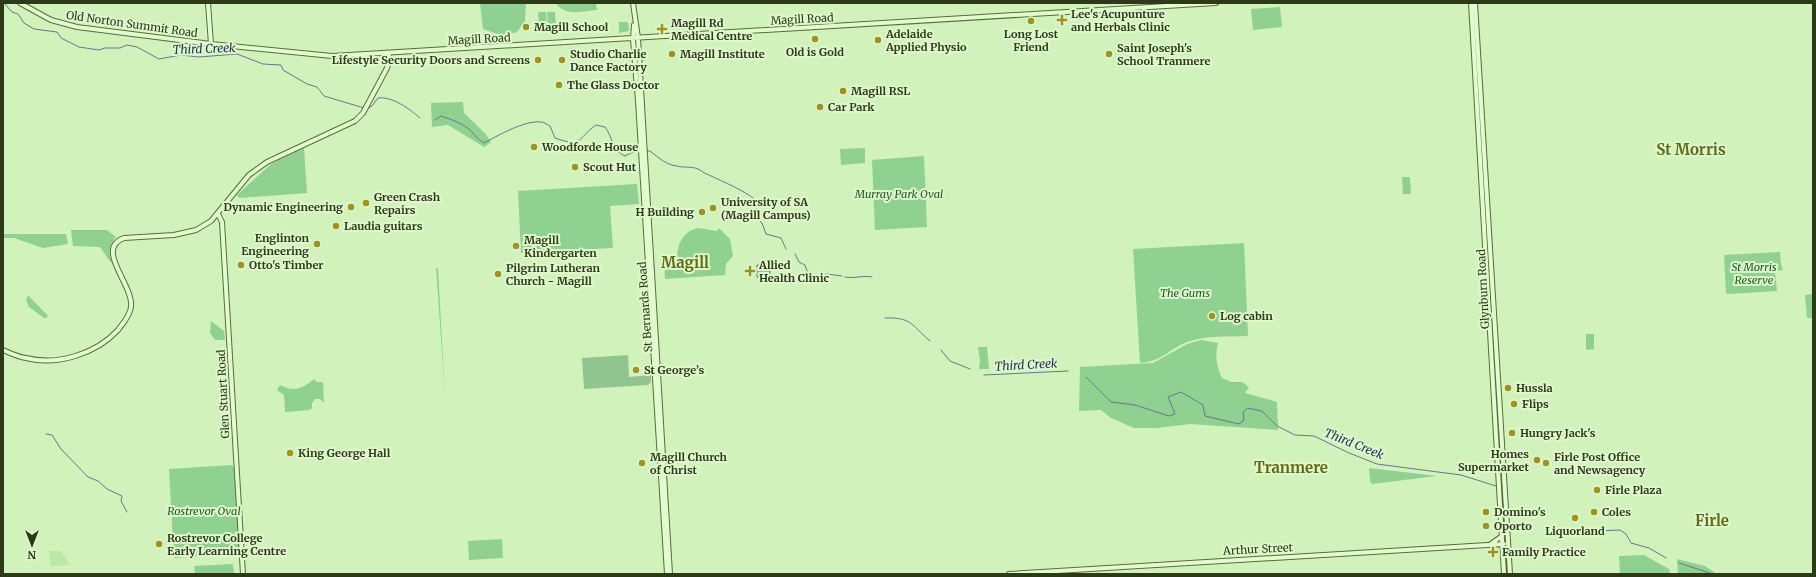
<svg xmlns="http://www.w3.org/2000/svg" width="1816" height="577" font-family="Merriweather,serif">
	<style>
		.farmland { fill: #bae9a9 }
		.green { fill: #8fd190 }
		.cemetery { fill: #90c590 }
		.water { fill: #a1aec3; stroke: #677691 }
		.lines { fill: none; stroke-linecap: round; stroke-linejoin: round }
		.stream { stroke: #677691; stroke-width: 1 }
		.secondary-casing { stroke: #586d37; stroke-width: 6 }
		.secondary { stroke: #e2fcd0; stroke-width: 4 }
		.poi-dot { fill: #a1921d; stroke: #def9cc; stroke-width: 1.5 }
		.labels { text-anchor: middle; stroke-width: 4; stroke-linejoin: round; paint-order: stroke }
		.poi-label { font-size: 11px; font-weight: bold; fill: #2e391a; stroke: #def9cc; text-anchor: start }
		.street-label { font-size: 11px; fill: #2e391a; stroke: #def9cc }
		.park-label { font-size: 11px; font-style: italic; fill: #1f5827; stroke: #def9cc }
		.water-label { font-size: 12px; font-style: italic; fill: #28305b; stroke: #def9cc }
		.district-label { font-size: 15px; font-weight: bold; fill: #626a15; stroke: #def9cc }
	</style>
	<rect width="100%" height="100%" fill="#d2f2bc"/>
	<path class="farmland" d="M49,551H61L70,565L51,566Z"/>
	<path class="green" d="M480,3H526L525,21L517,32L503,36L483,29Z
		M556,3H596L597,10C582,11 565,17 556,3Z
		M1280,7L1282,27L1253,30L1251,9Z
		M538,12H546L547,28H539Z
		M547,12H555L556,27L548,28Z
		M619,22H628L629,31L619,33Z
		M463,102L464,113L485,133L491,142L484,147L448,125L432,127L431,103Z
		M304,148L307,193L239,198L237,195L271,164Z
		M865,148V163L841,165L840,149Z
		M924,156L927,227L875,230L872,160Z
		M1402,177H1410L1411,194H1403Z
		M637,184L639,204L610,206L613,248L521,253L518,191Z
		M698,228L717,231L719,228L730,239L733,256L726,264L725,275L665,279L664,257L677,256C678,242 684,231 698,228Z
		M71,230H107L116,237C109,247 108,251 112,262L111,263L100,247L73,246Z
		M3,234H66L68,244L43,248L14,238H3Z
		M1244,243L1248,336C1228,337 1206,335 1187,342C1169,349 1161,362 1140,363L1133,249Z
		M1780,252L1781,264L1783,270L1775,271L1777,291L1728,294L1726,293L1724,255Z
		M436,268H438L445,395Z
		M1813,294V318H1807L1805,295Z
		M28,295L48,316L46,318H44L29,307L26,300Z
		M211,321L224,331L225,340H215L210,333Z
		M1586,334H1594V349L1586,350Z
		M1201,340L1218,343C1215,356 1216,366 1222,378L1231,382H1242L1249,387L1245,393L1277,402L1278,430L1190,424L1157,428H1134L1111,418L1101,410L1079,411L1080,367L1153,363L1187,344Z
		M978,347H987L989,369H979L980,361Z
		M314,379L317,382H323L324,403L320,399H315L312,403V408L310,410L285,412L284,395L277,390L280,385C294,393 303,388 314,379Z
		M232,465L234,468L240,553L174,558L169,469Z
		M1369,468L1437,476L1372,484L1370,481Z
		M502,539L503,558L469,560L468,541Z
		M1644,555L1669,569L1670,574H1620L1619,556Z
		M1677,559L1705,566L1717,574C1703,574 1693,573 1678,574Z
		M233,564L234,574H195L194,566Z"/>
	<path class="cemetery" d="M628,355L629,377L651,375V382L648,385L584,389L582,358Z"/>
	<path class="water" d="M770,264V277H757V265Z"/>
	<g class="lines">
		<path class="stream" d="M4,3L12,12L18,14L24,23L34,29L57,32L61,38L79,47L99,50L105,48H120L127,45L137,47L159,59L181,55L199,57L237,54L263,64L281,65L283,70L307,84L317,87L324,96L364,108
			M367,109L372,106L378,98C392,96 410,109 420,118
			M435,120L441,116C450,119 462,123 470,130C475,135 477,139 484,143C499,135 525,120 541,122C544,122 548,125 550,126L555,138C584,148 576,139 596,125L605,127C612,136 613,152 625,156L633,152L639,151
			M646,151H650C658,157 666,165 677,166C684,168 691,166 698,169C702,171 705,174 709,175C726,183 741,189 756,200L757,218L762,223L766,234L781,238L786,249
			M795,254L799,262L805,265L807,271L816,277L827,274L842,276
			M845,277C854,279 862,275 872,277
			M885,318C912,317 911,325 930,341
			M941,350L950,361L970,369
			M984,375L1068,371
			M1086,377L1111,402L1135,405L1169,416L1175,414L1168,397L1181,392L1203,405L1205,416L1239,424L1244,420L1243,412L1247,408L1262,411L1277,426L1295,435L1314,436L1349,453L1377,464L1461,475L1496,486
			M46,434L52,435L61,449L88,477L98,481L107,489L122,496L121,501L127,512
			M1572,532L1620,530L1626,534L1631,543L1649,548L1666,558
			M1679,563L1713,574"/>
		<defs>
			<path id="secondary" d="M20,3L51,20L77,27L211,44L332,56L1216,3
				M208,3L211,44
				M633,3L638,38L670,574
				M1471,3L1504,574
				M1475,3L1510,574
				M634,25L633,39L638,101L667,574
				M218,214L222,222L243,574
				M3,350C10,353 18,357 26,358C57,366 96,354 118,330C123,323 130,316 131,307C134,285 94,249 124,238L174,235L196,230L211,221L249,175L267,162L355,121L363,113L387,68L389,62V53
				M1491,544L1502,536
				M1009,574L1504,544"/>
		</defs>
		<use href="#secondary" class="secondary-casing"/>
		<use href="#secondary" class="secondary"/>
	</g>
	<g class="poi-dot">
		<path d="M1060 14h4v4h4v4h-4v4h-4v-4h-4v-4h4z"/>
		<circle cx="1031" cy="21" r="4"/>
		<circle cx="526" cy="27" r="4"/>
		<path d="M660 23h4v4h4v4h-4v4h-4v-4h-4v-4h4z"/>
		<circle cx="815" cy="39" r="4"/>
		<circle cx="878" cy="40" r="4"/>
		<circle cx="672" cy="54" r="4"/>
		<circle cx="1109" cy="54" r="4"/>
		<circle cx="538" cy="60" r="4"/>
		<circle cx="562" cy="60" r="4"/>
		<circle cx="559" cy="85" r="4"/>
		<circle cx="843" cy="91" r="4"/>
		<circle cx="820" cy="107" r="4"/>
		<circle cx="534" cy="147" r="4"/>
		<circle cx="575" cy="167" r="4"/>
		<circle cx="366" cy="203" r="4"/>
		<circle cx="351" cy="207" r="4"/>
		<circle cx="713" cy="208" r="4"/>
		<circle cx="702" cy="212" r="4"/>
		<circle cx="336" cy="226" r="4"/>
		<circle cx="317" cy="244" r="4"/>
		<circle cx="516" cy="246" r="4"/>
		<circle cx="241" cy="265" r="4"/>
		<path d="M748 265h4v4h4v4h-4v4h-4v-4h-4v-4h4z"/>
		<circle cx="498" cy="274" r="4"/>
		<circle cx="1212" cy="316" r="4"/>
		<circle cx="636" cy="370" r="4"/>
		<circle cx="1508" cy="388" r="4"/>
		<circle cx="1514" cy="404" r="4"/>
		<circle cx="1512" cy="433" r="4"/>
		<circle cx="290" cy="453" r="4"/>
		<circle cx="1537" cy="460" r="4"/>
		<circle cx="642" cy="463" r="4"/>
		<circle cx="1546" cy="463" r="4"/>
		<circle cx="1597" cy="490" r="4"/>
		<circle cx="1486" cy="512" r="4"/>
		<circle cx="1594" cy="512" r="4"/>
		<circle cx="1575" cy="518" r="4"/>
		<circle cx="1486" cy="526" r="4"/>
		<circle cx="159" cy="544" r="4"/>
		<path d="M1491 546h4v4h4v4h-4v4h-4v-4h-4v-4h4z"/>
	</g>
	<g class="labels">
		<g class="poi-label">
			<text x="1071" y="18">Lee's Acupunture<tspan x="1071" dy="13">and Herbals Clinic</tspan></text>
			<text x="671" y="27">Magill Rd<tspan x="671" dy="13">Medical Centre</tspan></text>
			<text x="534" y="31">Magill School</text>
			<text x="886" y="38">Adelaide<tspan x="886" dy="13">Applied Physio</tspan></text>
			<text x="1031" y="38" text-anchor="middle">Long Lost<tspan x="1031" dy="13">Friend</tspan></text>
			<text x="1117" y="52">Saint Joseph's<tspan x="1117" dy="13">School Tranmere</tspan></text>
			<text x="815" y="56" text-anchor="middle">Old is Gold</text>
			<text x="570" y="58">Studio Charlie<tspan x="570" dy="13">Dance Factory</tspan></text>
			<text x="680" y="58">Magill Institute</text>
			<text x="530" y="64" text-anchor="end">Lifestyle Security Doors and Screens</text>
			<text x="567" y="89">The Glass Doctor</text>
			<text x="851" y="95">Magill RSL</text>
			<text x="828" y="111">Car Park</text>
			<text x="542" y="151">Woodforde House</text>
			<text x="583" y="171">Scout Hut</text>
			<text x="374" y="201">Green Crash<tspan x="374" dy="13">Repairs</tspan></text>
			<text x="721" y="206">University of SA<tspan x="721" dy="13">(Magill Campus)</tspan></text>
			<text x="343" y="211" text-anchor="end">Dynamic Engineering</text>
			<text x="694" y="216" text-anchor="end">H Building</text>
			<text x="344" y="230">Laudia guitars</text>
			<text x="309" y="242" text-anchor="end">Englinton<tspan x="309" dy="13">Engineering</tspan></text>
			<text x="524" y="244">Magill<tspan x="524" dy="13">Kindergarten</tspan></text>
			<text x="249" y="269">Otto's Timber</text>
			<text x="759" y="269">Allied<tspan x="759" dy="13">Health Clinic</tspan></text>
			<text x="506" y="272">Pilgrim Lutheran<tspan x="506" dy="13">Church - Magill</tspan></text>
			<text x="1220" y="320">Log cabin</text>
			<text x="644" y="374">St George’s</text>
			<text x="1516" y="392">Hussla</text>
			<text x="1522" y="408">Flips</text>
			<text x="1520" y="437">Hungry Jack's</text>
			<text x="298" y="457">King George Hall</text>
			<text x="1529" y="458" text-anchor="end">Homes<tspan x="1529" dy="13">Supermarket</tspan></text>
			<text x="650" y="461">Magill Church<tspan x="650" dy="13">of Christ</tspan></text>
			<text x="1554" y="461">Firle Post Office<tspan x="1554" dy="13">and Newsagency</tspan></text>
			<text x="1605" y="494">Firle Plaza</text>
			<text x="1494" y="516">Domino's</text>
			<text x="1602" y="516">Coles</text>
			<text x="1494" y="530">Oporto</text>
			<text x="1575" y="535" text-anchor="middle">Liquorland</text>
			<text x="167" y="542">Rostrevor College<tspan x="167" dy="13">Early Learning Centre</tspan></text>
			<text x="1502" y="556">Family Practice</text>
		</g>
		<g class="street-label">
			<text transform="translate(802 19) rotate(-3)" y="4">Magill Road</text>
			<text transform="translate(132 24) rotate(8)" y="4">Old Norton Summit Road</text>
			<text transform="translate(479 39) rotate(-3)" y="4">Magill Road</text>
			<text transform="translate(1483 289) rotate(-93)" y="4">Glynburn Road</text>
			<text transform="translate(645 307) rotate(-94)" y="4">St Bernards Road</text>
			<text transform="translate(223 394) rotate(-93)" y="4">Glen Stuart Road</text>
			<text transform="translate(1258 549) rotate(-3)" y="4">Arthur Street</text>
		</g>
		<g class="park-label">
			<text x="899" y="198">Murray Park Oval</text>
			<text x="1754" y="271">St Morris<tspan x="1754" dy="13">Reserve</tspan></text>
			<text x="1185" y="297">The Gums</text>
			<text x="204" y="515">Rostrevor Oval</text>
		</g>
		<g class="water-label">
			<text transform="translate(204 49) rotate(-2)" y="4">Third Creek</text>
			<text transform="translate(1026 365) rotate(-3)" y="4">Third Creek</text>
			<text transform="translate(1354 444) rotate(22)" y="4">Third Creek</text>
		</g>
		<g class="district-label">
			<text x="1691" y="155">St Morris</text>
			<text x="685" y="268">Magill</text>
			<text x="1291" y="473">Tranmere</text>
			<text x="1712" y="526">Firle</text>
		</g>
	</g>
	<rect width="1816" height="577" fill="none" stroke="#2e391a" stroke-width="8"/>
	<g transform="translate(32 545) rotate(180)" stroke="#def9cc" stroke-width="3" paint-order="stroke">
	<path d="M0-3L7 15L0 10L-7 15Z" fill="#2e391a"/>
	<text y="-6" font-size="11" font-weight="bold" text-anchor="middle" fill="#2e391a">N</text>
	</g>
</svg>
